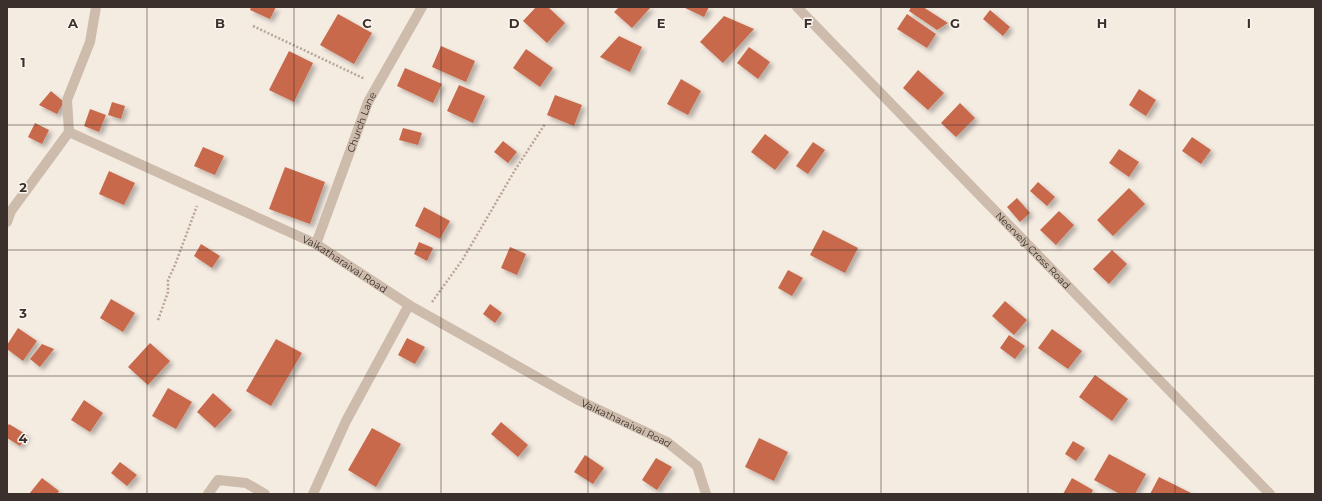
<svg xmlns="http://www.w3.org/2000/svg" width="1322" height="501" font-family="Montserrat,sans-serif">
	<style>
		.building { fill: #c8694b; filter: url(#shadow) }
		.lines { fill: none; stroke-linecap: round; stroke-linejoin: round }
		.path { stroke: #b9a596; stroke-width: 2.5; stroke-dasharray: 2 2; stroke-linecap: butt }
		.minor { stroke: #cdbbac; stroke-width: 10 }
		.tertiary { stroke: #cdbbac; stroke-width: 10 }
		.grid { fill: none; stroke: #3b302b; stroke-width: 1; stroke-opacity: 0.55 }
		.labels { text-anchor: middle; stroke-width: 3; stroke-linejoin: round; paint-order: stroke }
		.street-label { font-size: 10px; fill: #3b302b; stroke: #fbf5ee }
		.grid-label { font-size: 13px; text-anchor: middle; font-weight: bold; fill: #3b302b; stroke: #fbf5ee; stroke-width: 3; stroke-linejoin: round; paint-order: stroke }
	</style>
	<defs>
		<filter id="shadow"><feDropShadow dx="3.5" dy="3.5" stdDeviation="2" flood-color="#0004"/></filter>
	</defs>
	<rect width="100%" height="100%" fill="#f4ebe1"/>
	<path class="building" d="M251,7H276L270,19L250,10Z
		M536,7H548L565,23L547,43L523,21Z
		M619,7H651L632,28L614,12Z
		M683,7H709L704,17Z
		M911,7H923L948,23L937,30L909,11Z
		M990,10L1010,27L1003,36L983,19Z
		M338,14L372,33L354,64L320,45Z
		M907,14L936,34L927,48L897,29Z
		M724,16L754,29L723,63L700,42Z
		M619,36L642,47L630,72L600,57Z
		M441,46L475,61L466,82L432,67Z
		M749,47L770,62L758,79L737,63Z
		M526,49L553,68L540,87L513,68Z
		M289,51L313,63L294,102L269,90Z
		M405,68L442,84L433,103L397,86Z
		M918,70L944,93L928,110L903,88Z
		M681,79L701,91L688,115L667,104Z
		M459,85L485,96L473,123L447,111Z
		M1139,89L1156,100L1146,116L1129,105Z
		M51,91L64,102L57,114L39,105Z
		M555,95L582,105L574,126L547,115Z
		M112,102L125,106L121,119L108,115Z
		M960,103L975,118L956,137L941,123Z
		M90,109L106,115L99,132L84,126Z
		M35,123L49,130L42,144L28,137Z
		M403,128L422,133L418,145L399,140Z
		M765,134L789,152L775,170L751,152Z
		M1192,137L1211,150L1201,164L1182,151Z
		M503,141L517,152L508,163L494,152Z
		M813,142L825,150L808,174L796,166Z
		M203,147L224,156L215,175L194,166Z
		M1119,149L1139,162L1129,177L1109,163Z
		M285,167L325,182L310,224L269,209Z
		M109,171L135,183L124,205L99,194Z
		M1038,182L1055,197L1047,206L1030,191Z
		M1129,188L1145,204L1113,236L1097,220Z
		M1017,198L1030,213L1020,222L1007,207Z
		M424,207L450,221L440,239L415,226Z
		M1059,211L1074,225L1056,245L1040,230Z
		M823,230L858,248L845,273L810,255Z
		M419,242L433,248L427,261L414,254Z
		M201,244L220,256L212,268L194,256Z
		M510,247L526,254L517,275L501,268Z
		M1112,250L1127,264L1109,284L1093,269Z
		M788,270L803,278L792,296L778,288Z
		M111,299L135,313L123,332L100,318Z
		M1005,301L1027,320L1014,335L992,316Z
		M490,304L502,313L495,323L483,314Z
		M18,328L37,341L23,361L7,349V345Z
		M1052,329L1082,351L1068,369L1038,348Z
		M1009,335L1025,346L1015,359L1000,348Z
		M407,338L425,347L415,364L398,355Z
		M276,339L302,353L271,406L246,391Z
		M150,343L170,361L148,385L128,367Z
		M42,344L54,349L40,367L30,359Z
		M1095,375L1128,399L1112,421L1079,397Z
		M168,388L192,402L176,429L152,416Z
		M213,393L232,410L215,428L197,412Z
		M84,400L103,413L90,432L71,420Z
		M501,422L528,445L518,457L491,434Z
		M9,424L27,435L20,446L7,438V427Z
		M372,428L401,444L376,487L348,470Z
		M759,438L788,452L774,481L745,467Z
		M1073,441L1085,448L1076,461L1065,454Z
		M1109,454L1146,474L1135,494H1120L1094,480Z
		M585,455L604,468L593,484L574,472Z
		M656,458L672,467L657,490L642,480Z
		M120,462L137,475L127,486L111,473Z
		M1159,477L1193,494H1150Z
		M42,478L59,491L57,494H29Z
		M1072,478L1093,490L1091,494H1063Z"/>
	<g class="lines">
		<path class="path" d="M253,26L365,79
			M432,302L463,259L515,170L545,124
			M158,320L168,292V280L175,265L197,206"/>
		<g class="minor">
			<path id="s1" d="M96,7L90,42L67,100L69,132L316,244L409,305L578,400L667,442L697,466L706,494"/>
			<path d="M7,222L11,211L69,132"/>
			<path id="s2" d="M316,244L368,102L422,7"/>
			<path d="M208,494L218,480L246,483L265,494"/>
			<path d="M313,494L346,421L409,305"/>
		</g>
		<path class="tertiary" id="s3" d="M797,7L1270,494"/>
	</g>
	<path class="grid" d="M147,7V494M294,7V494M441,7V494M588,7V494M734,7V494M881,7V494M1028,7V494M1175,7V494M7,125H1315M7,250H1315M7,376H1315"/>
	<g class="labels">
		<g class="street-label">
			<text dy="4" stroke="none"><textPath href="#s2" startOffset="130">Church Lane</textPath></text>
			<text dy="4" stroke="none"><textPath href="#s3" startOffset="339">Neervely Cross Road</textPath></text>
			<text dy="4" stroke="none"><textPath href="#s1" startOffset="436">Vaikatharaivai Road</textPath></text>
			<text dy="4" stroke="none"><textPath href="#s1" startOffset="760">Vaikatharaivai Road</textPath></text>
		</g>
	</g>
	<g class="grid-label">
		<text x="73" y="28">A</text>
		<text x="220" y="28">B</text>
		<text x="367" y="28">C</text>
		<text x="514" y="28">D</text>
		<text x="661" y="28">E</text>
		<text x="808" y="28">F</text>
		<text x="955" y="28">G</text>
		<text x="1102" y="28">H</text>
		<text x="1249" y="28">I</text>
		<text x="23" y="67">1</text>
		<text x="23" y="192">2</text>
		<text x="23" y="318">3</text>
		<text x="23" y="443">4</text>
	</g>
	<rect width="1322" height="501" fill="none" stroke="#3b302b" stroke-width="16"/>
</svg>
